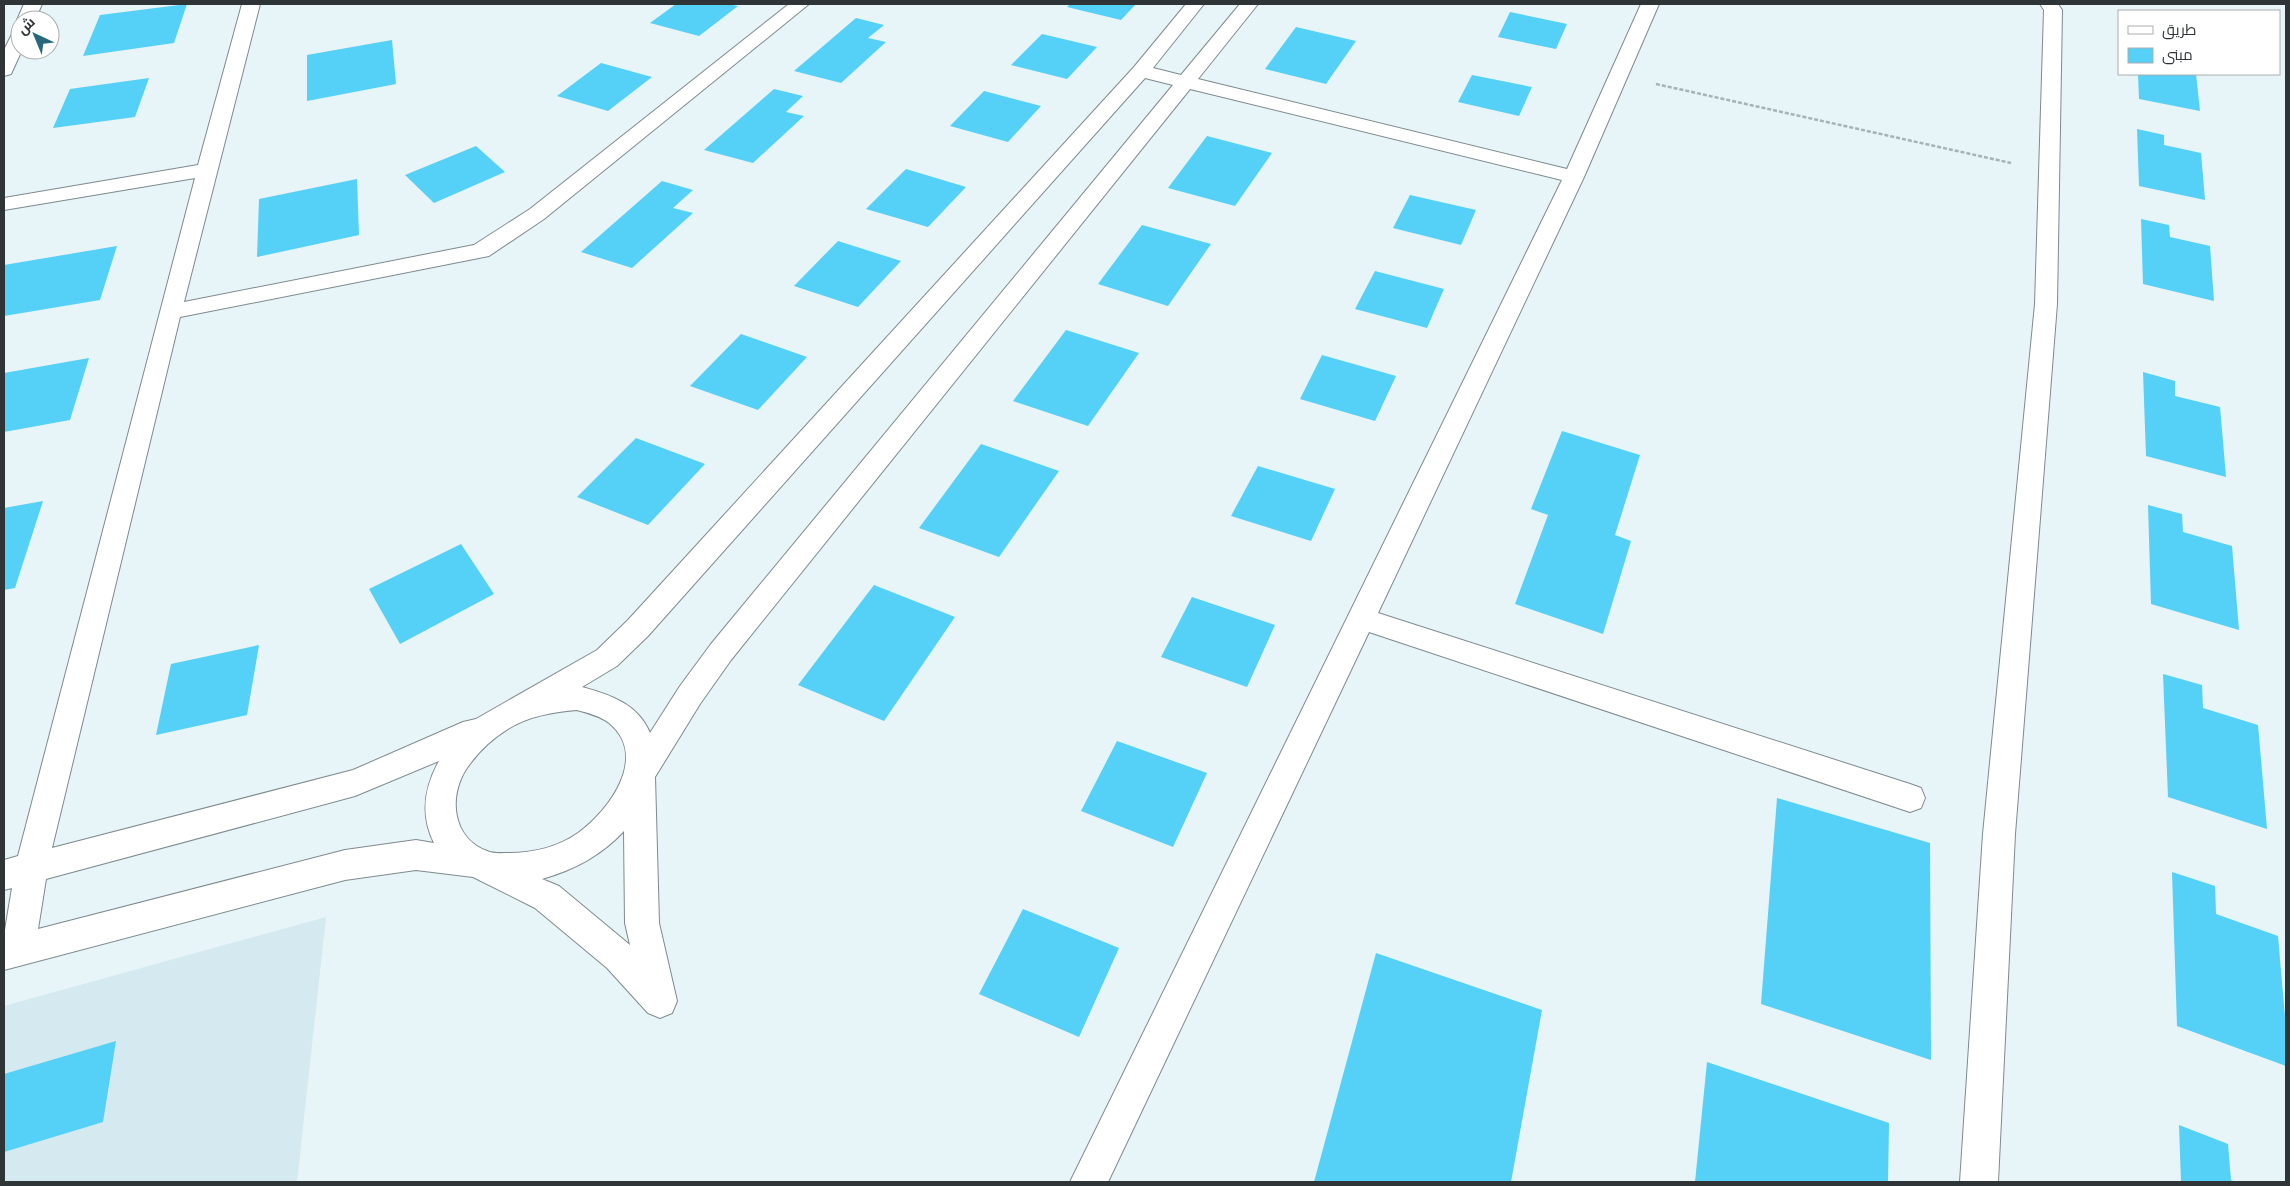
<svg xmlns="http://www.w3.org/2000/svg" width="2290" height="1186" font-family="Raleway,Cairo,sans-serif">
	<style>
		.built { fill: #d4e9f0 }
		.building { fill: #55d0f6 }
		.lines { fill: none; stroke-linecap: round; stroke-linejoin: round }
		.minor-casing { stroke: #7f8a8e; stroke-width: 2 }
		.path { stroke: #a7b2b5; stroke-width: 2.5; stroke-dasharray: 4 2; stroke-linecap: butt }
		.minor { fill: #fff; fill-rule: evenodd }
	</style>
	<rect width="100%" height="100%" fill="#e7f4f8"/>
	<path class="built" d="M326,917L297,1182H4V1006Z"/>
	<path class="building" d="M187,4L174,43L83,56L100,15Z
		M676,4H728L738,6L699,36L650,23Z
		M1070,4H1136L1121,20L1067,7Z
		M1510,12L1567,24L1556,49L1498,37Z
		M856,18L884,25L868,38L886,42L841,83L794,71Z
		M1296,27L1356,41L1326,84L1265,69Z
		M1042,34L1097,47L1067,79L1011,65Z
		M392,40L396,84L307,101V55Z
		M601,63L652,77L608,111L557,96Z
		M2138,74H2196L2200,111L2139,99Z
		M1472,75L1532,87L1519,116L1458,102Z
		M149,78L135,117L53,128L70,89Z
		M774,89L803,96L786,112L804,116L753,163L704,150Z
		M984,91L1041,106L1008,142L950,126Z
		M2137,129L2164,135V145L2201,153L2205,200L2139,186Z
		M1207,136L1272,153L1235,206L1168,188Z
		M476,146L505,172L434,203L405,175Z
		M906,169L966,187L928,227L866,209Z
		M357,179L359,235L257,257L259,199Z
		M662,181L693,190L673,208L693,213L632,268L581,252Z
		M1410,195L1476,210L1461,245L1393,228Z
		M2141,219L2169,225L2170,237L2210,246L2214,301L2143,284Z
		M1142,225L1211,244L1168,306L1098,284Z
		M838,241L901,261L858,307L794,286Z
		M117,246L100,300L4,316V265Z
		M1375,271L1444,289L1427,328L1355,309Z
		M1066,330L1139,353L1088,426L1013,401Z
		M741,334L807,357L758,410L690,386Z
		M1322,355L1396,376L1375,421L1300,399Z
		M89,358L70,420L4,432V373Z
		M2143,372L2175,381V396L2220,407L2226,477L2146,456Z
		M1562,431L1640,455L1615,535L1631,541L1603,634L1515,604L1548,515L1531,509Z
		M636,438L705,464L648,525L577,497Z
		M981,444L1059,471L999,557L919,528Z
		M1258,466L1335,489L1311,541L1231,516Z
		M43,501L15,588L4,590V508Z
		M2148,505L2182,514L2183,532L2232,546L2239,630L2151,604Z
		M461,544L494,594L400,644L369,589Z
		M874,585L955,617L884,721L798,685Z
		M1192,597L1275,625L1247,687L1161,657Z
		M259,645L247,715L156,735L171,664Z
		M2163,674L2202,685L2203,708L2258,725L2267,829L2168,797Z
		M1117,741L1207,773L1173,847L1081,811Z
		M1777,798L1930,843L1931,1060L1761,1004Z
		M2172,872L2215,886L2216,914L2278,936L2286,1029V1066L2177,1026Z
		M1023,909L1119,948L1079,1037L979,994Z
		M1376,953L1542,1010L1511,1182H1314Z
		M116,1041L103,1122L4,1152V1074Z
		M1707,1062L1889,1123L1888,1182H1695Z
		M2179,1125L2228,1144L2231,1180L2235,1182H2181Z"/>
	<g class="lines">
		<defs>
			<path id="minor" d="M24,4H42L35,20H20V24L17,20Z
				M242,4H260L184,302L474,245L530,209L789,4H809L544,219L489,256L180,317L52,848L353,770L463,722L476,719L597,650L628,620L1134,67L1186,4H1204L1153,68L1181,75L1240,4H1258L1198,79L1567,169L1641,4H1659L1584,177L1378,613L1910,784L1921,788L1925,798L1921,808L1910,812L1369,632L1108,1182H1070L1562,180L1190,89L731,660L700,704L655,777L659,923L677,1001L672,1013L660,1018L648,1013L607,968L535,908L473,877L416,870L345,880L4,970V936L12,888L4,890V860L18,856L195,178L4,210V198L198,165ZM1145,78L1173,85L711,644L680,686L650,733C638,704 611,695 582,687L617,666L648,636ZM577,710C588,713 600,716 609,723C649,756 610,810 578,833C558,847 533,853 509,853C502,853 493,854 487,851C452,838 448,796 467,768C478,752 492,739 508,729C529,716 553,712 577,710ZM439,761C424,788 420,815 434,843L416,840L345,850L38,929L46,879L355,796ZM624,831L625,923L630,945L559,886L542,879C574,870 602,855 624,831Z
				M2040,4H2058L2062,10L2057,304L2015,834L1998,1182H1960L1983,834L2035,304L2044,10Z
				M20,29V50H22L11,74L4,76V50L14,30Z"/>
		</defs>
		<use href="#minor" class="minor-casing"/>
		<path class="path" d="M1656,84L2011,163"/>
		<use href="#minor" class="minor"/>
	</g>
	<rect width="2290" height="1186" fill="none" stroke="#2f3436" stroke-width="10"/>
	<rect x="2118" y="10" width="162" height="65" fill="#ffffff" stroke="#acaeaf"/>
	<rect x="2128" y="26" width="25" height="8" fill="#ffffff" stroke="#acaeaf"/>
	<text x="2162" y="35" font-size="15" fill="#2f3436">طريق</text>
	<rect x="2128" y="48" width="25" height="15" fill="#55d0f6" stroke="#acaeaf"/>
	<text x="2162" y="60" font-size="15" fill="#2f3436">مبنى</text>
	<g transform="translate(35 35) rotate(316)"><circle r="24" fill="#ffffff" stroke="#acaeaf"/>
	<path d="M0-4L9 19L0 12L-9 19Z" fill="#27687c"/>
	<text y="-8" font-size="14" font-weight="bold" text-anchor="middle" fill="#2f3436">ش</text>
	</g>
</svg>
